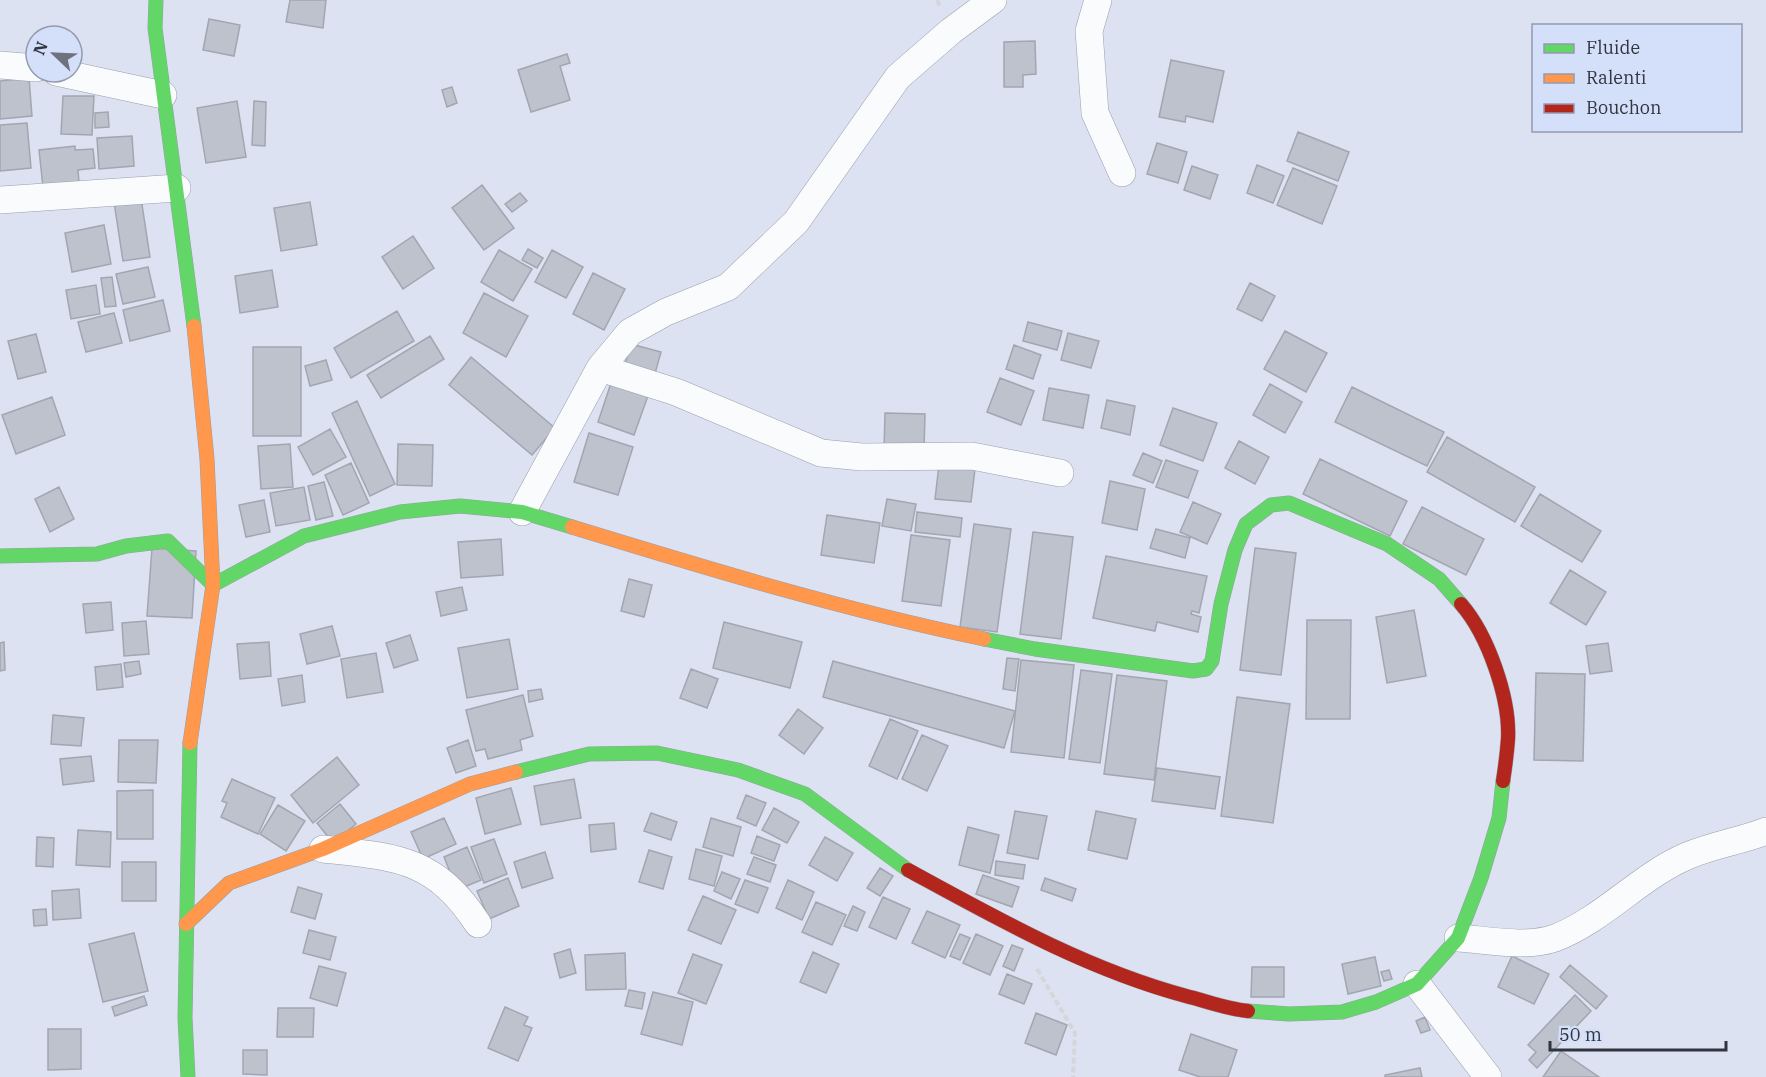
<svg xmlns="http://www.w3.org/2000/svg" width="1766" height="1077" font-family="'IBM Plex Serif',serif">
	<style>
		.building { fill: #bdc2cd; stroke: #a1a6b1; stroke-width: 1.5 }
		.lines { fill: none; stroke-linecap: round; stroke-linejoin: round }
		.street-casing { stroke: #999eaa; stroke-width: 28 }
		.fast-casing { stroke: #999eaa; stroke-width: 15 }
		.slow-casing { stroke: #999eaa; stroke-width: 15 }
		.jam-casing { stroke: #999eaa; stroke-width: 15 }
		.path { stroke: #d4d6da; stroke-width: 4; stroke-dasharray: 6 3; stroke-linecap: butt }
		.street { stroke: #fafbfd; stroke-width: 27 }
		.fast { stroke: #63d668; stroke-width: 14 }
		.slow { stroke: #ff974d; stroke-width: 14 }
		.jam { stroke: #b3261e; stroke-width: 14 }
	</style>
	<rect width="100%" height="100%" fill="#dce2f1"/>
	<path class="building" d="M290,0H326L323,28L286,22Z
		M209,19L240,25L234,56L203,50Z
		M1035,41L1036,74L1023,75V87H1004V42Z
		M567,54L570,63L560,66L570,100L531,112L518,70Z
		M1171,60L1224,71L1213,122L1186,116L1185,122L1159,117Z
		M29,78L32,116L0,119V81Z
		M452,87L457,103L447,107L442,90Z
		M63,96H94L92,135L61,134Z
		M237,101L246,157L206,163L197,108Z
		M254,101L266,102L265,146L252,145Z
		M108,112L109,127L95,128V113Z
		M27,123L31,168L0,171V125Z
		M1298,132L1349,152L1338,181L1287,161Z
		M132,136L134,166L99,169L97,138Z
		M1157,143L1187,152L1178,183L1147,174Z
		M75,146V150L93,149L95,168L78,170L79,182L43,187L39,150Z
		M1257,165L1284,176L1273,203L1247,193Z
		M1192,166L1218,175L1210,199L1184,190Z
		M1293,168L1337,186L1322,224L1277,205Z
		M482,185L514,228L484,250L452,208Z
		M520,193L527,201L512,212L505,204Z
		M141,198L150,257L123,261L114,202Z
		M310,202L317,245L281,251L274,208Z
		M104,225L111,264L72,272L65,233Z
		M413,236L434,268L403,289L382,257Z
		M528,249L543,258L537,268L522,260Z
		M499,250L532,269L513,301L481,282Z
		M552,250L583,267L566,298L535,282Z
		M148,267L155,297L123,304L116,274Z
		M272,270L278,307L240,313L235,276Z
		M593,273L625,289L604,330L573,314Z
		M112,277L116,306L105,307L101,278Z
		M1250,283L1275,296L1262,321L1237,309Z
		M96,285L100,314L71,319L66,290Z
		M484,293L528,316L506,357L463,333Z
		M163,300L170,331L130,341L123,310Z
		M397,311L414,341L351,378L334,348Z
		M114,313L122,343L86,352L78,322Z
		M1028,322L1062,331L1057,350L1023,341Z
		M1285,331L1327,353L1306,392L1264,369Z
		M1068,333L1099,341L1091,368L1061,360Z
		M36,334L46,372L18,379L8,341Z
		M430,336L444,359L381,398L367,375Z
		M631,344L661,352L654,377L624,368Z
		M1014,345L1041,355L1033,379L1006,369Z
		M253,347H301V436H253Z
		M471,357L555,428L532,455L449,385Z
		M326,360L332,380L310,386L305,366Z
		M1000,378L1034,391L1021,425L987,412Z
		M612,380L649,393L634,435L598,422Z
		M1270,384L1302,402L1285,433L1253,415Z
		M1352,387L1444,432L1427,466L1335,422Z
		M1049,388L1089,395L1083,428L1043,420Z
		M52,397L65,435L16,454L2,415Z
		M1107,400L1135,406L1130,435L1101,428Z
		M357,401L395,484L370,496L332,413Z
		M1173,408L1217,423L1203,461L1160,445Z
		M885,413L925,414L924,450L884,449Z
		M330,429L346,457L313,475L298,447Z
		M589,433L633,447L618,495L574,482Z
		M1447,437L1535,487L1515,522L1427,472Z
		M1239,441L1269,457L1255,484L1225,468Z
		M290,444L293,487L261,489L258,446Z
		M398,444L433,445L432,486L397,485Z
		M1143,453L1162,461L1153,483L1133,475Z
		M1320,459L1407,501L1390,536L1303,494Z
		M1166,460L1198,471L1188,498L1156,487Z
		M351,463L369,503L343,515L325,475Z
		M939,465L975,469L971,502L935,499Z
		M1110,481L1145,489L1137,530L1102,523Z
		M324,482L333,516L316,520L308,486Z
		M59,487L74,519L50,532L35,499Z
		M304,487L310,520L276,526L270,493Z
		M1540,494L1601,531L1582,562L1521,526Z
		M887,499L916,504L911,531L882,526Z
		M264,500L270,532L246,537L239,505Z
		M1193,502L1221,514L1207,544L1180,532Z
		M1422,507L1484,539L1466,575L1403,544Z
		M917,512L962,518L960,537L915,532Z
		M827,515L880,523L874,563L821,555Z
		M974,524L1011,529L997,632L960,627Z
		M1156,529L1190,538L1185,558L1150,548Z
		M1033,532L1073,537L1061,639L1020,634Z
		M911,535L950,540L941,606L902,601Z
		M501,539L503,575L461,578L458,542Z
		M152,548L196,551L192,618L147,616Z
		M1255,548L1296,553L1281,675L1240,670Z
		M1106,556L1207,576L1199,613L1192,611L1191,614L1201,617L1198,632L1157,622L1155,631L1093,618Z
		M1570,570L1606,592L1586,625L1550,603Z
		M629,579L652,585L644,617L621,611Z
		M462,587L467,610L441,616L436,592Z
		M111,602L113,630L86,633L83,604Z
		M1414,610L1426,676L1387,683L1376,617Z
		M1307,620H1351L1350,719H1306Z
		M146,621L149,654L124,656L122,623Z
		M724,622L802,642L790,688L713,668Z
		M332,626L340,656L307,664L300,634Z
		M410,635L418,660L394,668L386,643Z
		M509,639L518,689L467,698L458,648Z
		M4,642L5,670L0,671V643Z
		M269,642L271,676L240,679L237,644Z
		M1608,643L1612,671L1590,674L1586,646Z
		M376,653L383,692L347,698L341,659Z
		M1007,658L1019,659L1015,691L1003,689Z
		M1021,660L1074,665L1064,758L1011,752Z
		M139,661L141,674L126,677L124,663Z
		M833,661L1015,711L1004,748L823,697Z
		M121,664L123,687L97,690L95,667Z
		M691,669L718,679L707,708L680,698Z
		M1081,670L1112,674L1100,763L1069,759Z
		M1536,673L1585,674L1583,761L1534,760Z
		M302,675L305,702L282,706L278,679Z
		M1117,675L1167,681L1154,780L1104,774Z
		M541,689L543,699L529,702L528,691Z
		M523,695L533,736L520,740L522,750L488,759L485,749L476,751L466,710Z
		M1237,697L1290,704L1273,823L1221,816Z
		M798,709L823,728L804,754L779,735Z
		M53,715L84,718L81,746L51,744Z
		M890,719L918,731L897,779L869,766Z
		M922,735L948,746L927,791L902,779Z
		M119,740H158L156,783L118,782Z
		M468,740L476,766L456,773L447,748Z
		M91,756L94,781L63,785L60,759Z
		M337,757L359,785L313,823L291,795Z
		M1157,768L1220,777L1215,809L1152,801Z
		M232,779L275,798L258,834L221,817L227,803L222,801Z
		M574,779L581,818L541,825L534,786Z
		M511,788L521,824L485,834L476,798Z
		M153,790V839H117V791Z
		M746,795L766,803L756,826L737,818Z
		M340,804L356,824L333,843L317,823Z
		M278,805L305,821L286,851L260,834Z
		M774,808L799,822L787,843L762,830Z
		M1015,811L1047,816L1038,859L1007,853Z
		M1096,811L1136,819L1127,859L1088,850Z
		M651,813L677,822L671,840L644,831Z
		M444,818L456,844L423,859L411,832Z
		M711,818L741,827L733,856L703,847Z
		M614,823L616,849L591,852L589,825Z
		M968,827L999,835L990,873L959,865Z
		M78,830L111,832L110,867L76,865Z
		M757,836L780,845L774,861L751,853Z
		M37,837L54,838L53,867L36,866Z
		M825,837L853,853L837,881L809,865Z
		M494,839L507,874L484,883L471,847Z
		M467,847L481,880L457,890L444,857Z
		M696,849L722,856L714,886L689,879Z
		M649,850L672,857L663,889L639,882Z
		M545,852L553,878L522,888L514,862Z
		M754,857L776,865L770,882L747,874Z
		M996,861L1025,865L1023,879L995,875Z
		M122,862H156V901H122Z
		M880,868L893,876L880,896L867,888Z
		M722,872L740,879L731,899L714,891Z
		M983,875L1019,887L1012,907L976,894Z
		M508,878L519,906L489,919L477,891Z
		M1045,878L1076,889L1072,901L1041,890Z
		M745,880L768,888L758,913L735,904Z
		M788,880L814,892L802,920L776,908Z
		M298,887L322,894L315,919L291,912Z
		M79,889L81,918L53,920L52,891Z
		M703,896L736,910L721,944L688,930Z
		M883,897L910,909L896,939L869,927Z
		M816,902L846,915L832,945L802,932Z
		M853,906L865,912L857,931L844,926Z
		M46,909L47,925L34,926L33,910Z
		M927,911L960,925L945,958L912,943Z
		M309,930L336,937L330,960L303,953Z
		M134,933L148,991L103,1002L89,944Z
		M960,934L970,938L960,960L950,956Z
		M976,934L1003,946L990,975L963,963Z
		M1012,945L1023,949L1014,971L1003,966Z
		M570,949L576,973L560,978L554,954Z
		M813,952L839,964L826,993L800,982Z
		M625,953L626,989L586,990L585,955Z
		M693,954L722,965L706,1004L678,993Z
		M1512,956L1549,974L1534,1004L1498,987Z
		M1375,957L1381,986L1348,994L1342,964Z
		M1570,965L1607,996L1596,1009L1560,977Z
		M319,966L346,973L337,1006L310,998Z
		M1252,967H1284V997H1251Z
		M1389,970L1392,979L1384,981L1381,972Z
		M1007,974L1032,984L1024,1004L999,994Z
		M629,990L645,993L642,1009L625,1006Z
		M653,992L693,1002L682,1045L641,1034Z
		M1575,995L1591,1011L1537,1068L1529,1060L1536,1052L1528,1045Z
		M144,996L147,1005L115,1016L112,1007Z
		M505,1007L528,1017L524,1025L532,1028L518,1061L488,1048Z
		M278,1008H314L313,1037H277Z
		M1036,1013L1067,1025L1056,1055L1025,1043Z
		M1425,1017L1430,1030L1421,1033L1416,1021Z
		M48,1029H81V1069L48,1070Z
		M1191,1034L1237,1050L1228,1077H1200L1179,1070Z
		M243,1050H267V1075L243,1074Z
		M1561,1051L1599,1077H1543Z
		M1420,1068L1422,1077H1385V1075Z"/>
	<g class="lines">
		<defs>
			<path id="street" d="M1098,0L1089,31L1095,113L1122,173
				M0,65L36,68
				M56,72L163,95
				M0,200L177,188
				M600,368L630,332L666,312L728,287L796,222L898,77L951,31L993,0
				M522,512L600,368L676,392L821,453L862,457L972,456L1060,473
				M323,849C397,857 435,858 478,924
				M1458,938C1488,940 1527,948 1555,938C1604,919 1640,876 1687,856C1713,845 1741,841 1766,831
				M1417,984L1488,1077"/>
			<path id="fast" d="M156,0L155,28L194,326
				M0,556L97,554L126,546L168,541L213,585
				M213,585L304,536L400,512L460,506L522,512L572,527
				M984,639L1035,649L1193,671L1206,669L1212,661L1221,604L1235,550L1246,524L1271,505L1289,503L1387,544L1439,579L1461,604
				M516,772L589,754L657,753L738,770L805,794L908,870
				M1248,1011L1289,1014L1342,1012L1376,1002L1417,984L1458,938L1481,878L1499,818L1503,781
				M188,1077L185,1018L190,743"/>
			<path id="slow" d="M572,527C709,569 844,610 984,639
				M190,743L213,585L207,459L194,326
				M186,924L229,883L323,849L470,784L516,772"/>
			<path id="jam" d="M1461,604C1488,635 1510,698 1508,739C1507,753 1505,768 1503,781
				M908,870C998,919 1086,969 1186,996C1206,1001 1227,1009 1248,1011"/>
		</defs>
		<use href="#street" class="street-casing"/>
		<use href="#fast" class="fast-casing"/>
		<use href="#slow" class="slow-casing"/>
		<use href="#jam" class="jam-casing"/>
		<path class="path" d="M937,0L941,8
			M1037,969L1075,1033L1073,1077"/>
		<use href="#street" class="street"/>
		<use href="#fast" class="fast"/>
		<use href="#slow" class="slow"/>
		<use href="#jam" class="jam"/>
	</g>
	<rect x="1532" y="24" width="210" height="108" fill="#d4dff9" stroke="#939baf" stroke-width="1.5"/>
	<rect x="1544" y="44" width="30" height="9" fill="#63d668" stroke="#939baf" stroke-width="1.5"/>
	<text x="1586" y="54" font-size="18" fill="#31353f">Fluide</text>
	<rect x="1544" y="74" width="30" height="9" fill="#ff974d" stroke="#939baf" stroke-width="1.5"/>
	<text x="1586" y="84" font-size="18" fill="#31353f">Ralenti</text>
	<rect x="1544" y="104" width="30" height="9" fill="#b3261e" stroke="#939baf" stroke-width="1.5"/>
	<text x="1586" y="114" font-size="18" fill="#31353f">Bouchon</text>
	<g transform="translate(54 54) rotate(293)"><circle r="28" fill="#d4dff9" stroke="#939baf" stroke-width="1.5"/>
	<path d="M0-4.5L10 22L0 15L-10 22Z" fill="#6d727d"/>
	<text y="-9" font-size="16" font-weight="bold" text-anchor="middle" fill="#31353f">N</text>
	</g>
	<path d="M1550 1041v9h176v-9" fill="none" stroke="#31353f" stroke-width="3"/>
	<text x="1559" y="1041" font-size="18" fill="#31353f" stroke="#d4dff9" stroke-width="4.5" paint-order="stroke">50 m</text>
</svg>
